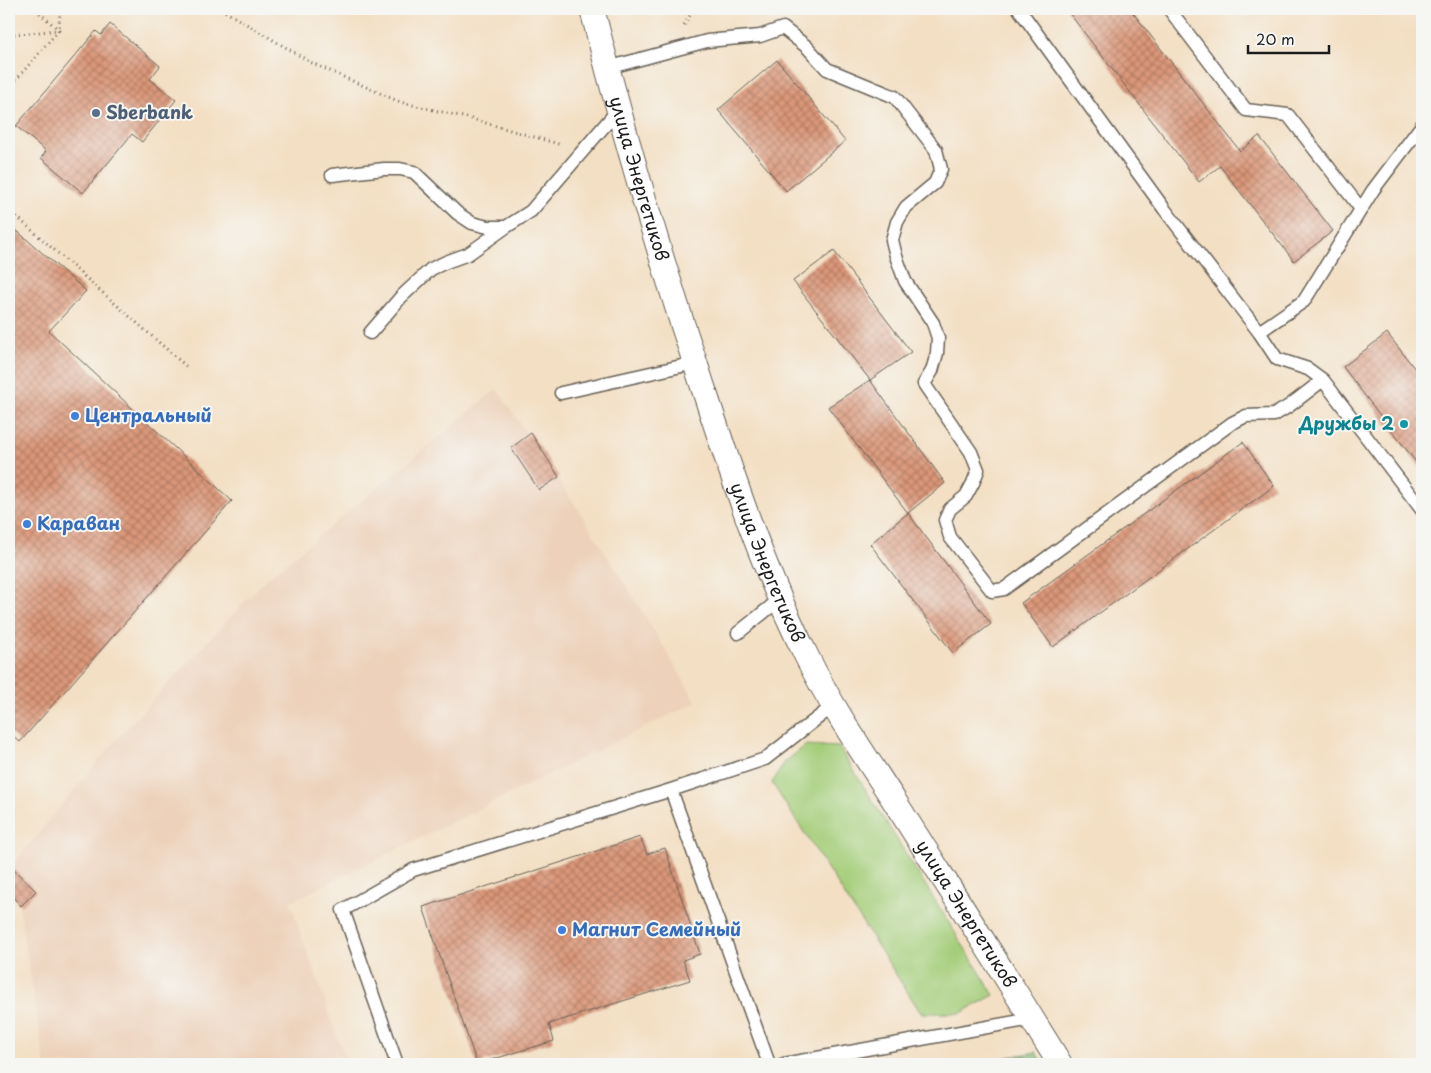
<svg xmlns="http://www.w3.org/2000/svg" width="1431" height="1073" font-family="'Playpen Sans',sans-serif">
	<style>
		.built { fill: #edd1ba }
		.green { fill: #a5ce7a; stroke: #60754b }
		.forest { fill: url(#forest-firs); stroke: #506643 }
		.building { fill: url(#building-cross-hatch) }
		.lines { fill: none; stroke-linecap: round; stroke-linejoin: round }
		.service-casing { stroke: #676056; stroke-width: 15 }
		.minor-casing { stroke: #676056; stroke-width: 26 }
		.path { stroke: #676056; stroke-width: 3; stroke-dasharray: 1 4; stroke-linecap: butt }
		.service { stroke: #fff; stroke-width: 12 }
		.minor { stroke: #fff; stroke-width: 24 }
		.service-dot { fill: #5c6f8a; stroke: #f6f6f2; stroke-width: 2 }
		.shop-dot { fill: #3f7fe0; stroke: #f6f6f2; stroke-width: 2 }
		.culture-dot { fill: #0f9aa8; stroke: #f6f6f2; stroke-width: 2 }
		.labels { text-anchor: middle; stroke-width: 4; stroke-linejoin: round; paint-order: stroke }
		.service-label { font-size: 18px; font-weight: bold; fill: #4e5e75; stroke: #f6f6f2; text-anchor: start }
		.street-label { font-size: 18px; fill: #1c1c1c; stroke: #f6f6f2 }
		.shop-label { font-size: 18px; font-weight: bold; fill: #366cbe; stroke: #f6f6f2; text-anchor: start }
		.culture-label { font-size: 18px; font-weight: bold; fill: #0d838f; stroke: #f6f6f2; text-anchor: end }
	</style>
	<defs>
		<pattern id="forest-firs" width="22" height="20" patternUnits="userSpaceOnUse" patternTransform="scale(1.25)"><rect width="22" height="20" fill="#84b16a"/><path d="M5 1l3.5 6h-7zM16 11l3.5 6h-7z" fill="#6b8f56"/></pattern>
		<pattern id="building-cross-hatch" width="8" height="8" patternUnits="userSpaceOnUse" patternTransform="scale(1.25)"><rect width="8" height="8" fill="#db9779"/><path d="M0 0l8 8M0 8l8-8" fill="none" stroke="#b17a62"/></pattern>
	</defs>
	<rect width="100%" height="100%" fill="#f6f6f2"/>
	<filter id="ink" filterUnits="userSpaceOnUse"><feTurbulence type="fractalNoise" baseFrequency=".02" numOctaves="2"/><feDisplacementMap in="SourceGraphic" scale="10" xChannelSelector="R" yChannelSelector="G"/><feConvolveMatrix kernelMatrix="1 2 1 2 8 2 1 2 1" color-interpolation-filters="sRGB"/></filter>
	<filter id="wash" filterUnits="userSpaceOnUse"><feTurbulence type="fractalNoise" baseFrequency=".0096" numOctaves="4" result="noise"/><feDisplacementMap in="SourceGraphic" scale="20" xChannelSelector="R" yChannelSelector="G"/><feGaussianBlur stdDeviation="1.12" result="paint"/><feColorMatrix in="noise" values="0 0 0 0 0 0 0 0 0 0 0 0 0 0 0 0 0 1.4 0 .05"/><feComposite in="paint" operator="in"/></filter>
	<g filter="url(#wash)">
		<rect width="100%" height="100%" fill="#f3dfc3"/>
		<path class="built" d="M497,389L579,511L647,619L696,702L290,902L347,1064H45L12,865L114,742L264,581Z"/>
		<path class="green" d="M806,745L839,747L994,995L961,1013H921L772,783L785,762Z"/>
		<path class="forest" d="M1036,1052L1043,1064H968Z"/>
		<g id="blocks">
			<path class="building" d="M1066,9H1130L1240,151L1259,136L1333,231L1294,261L1220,166L1199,182Z
				M110,24L160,66L150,79L176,100L142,142L132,134L83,193L41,158L46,151L16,126L96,31L101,35Z
				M777,60L845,141L786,191L718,110Z
				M9,224L86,291L49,331L232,501L20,742L9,732Z
				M834,251L911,352L870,380L793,281Z
				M1387,333L1422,378V470L1343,367Z
				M870,380L945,483L908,513L828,407Z
				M531,433L559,477L539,490L511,448Z
				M1243,442L1274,486L1053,647L1021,603Z
				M908,513L991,624L953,653L870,544Z
				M640,837L647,854L665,848L700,954L683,960L690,980L549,1024L554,1041L477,1064L423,907Z
				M9,865L36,891L21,906L9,893Z"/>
		</g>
	</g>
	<g filter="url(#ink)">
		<use href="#blocks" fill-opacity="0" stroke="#676056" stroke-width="1"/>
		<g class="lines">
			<defs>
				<path id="service" d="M1019,9L1165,210L1259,332L1304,301L1373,190L1422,125
					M1169,9L1246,110L1288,115L1361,209
					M607,68L707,41L760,36L783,28L807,47L827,69L895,97L936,150L941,169L935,183L906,207L897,222L892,240L896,256L905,281L933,323L938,338L937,353L932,371L924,384L971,452L978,470L973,483L966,496L950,509L945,520L950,537L992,591L1004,589L1232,423L1246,416L1274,415L1289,406L1323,380
					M332,175L384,169H400L414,172L457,213L472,223L488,227H506L531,211L618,110
					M1259,332L1277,359L1308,369L1323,380L1422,510
					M370,333L401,297L431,269L446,262L468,254L506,227
					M561,393L695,363
					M738,633L779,600
					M671,790L769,1064
					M397,1064L343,910L413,870L671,790L765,759L833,706
					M784,1064L1032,1019"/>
				<g id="minor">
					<path id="s1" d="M592,9C625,139 663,268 706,396C735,484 765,574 807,657C832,708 864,754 895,802C950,889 1006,976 1060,1064"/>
				</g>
			</defs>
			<use href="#service" class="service-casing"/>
			<use href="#minor" class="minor-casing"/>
			<path class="path" d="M221,9L312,63L400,102L472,119L562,145
				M9,13L12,9
				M684,25L694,9
				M9,35L59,30L35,9
				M9,88L59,30L60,9
				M9,210L188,368"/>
			<use href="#service" class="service"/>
			<use href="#minor" class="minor"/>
		</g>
	</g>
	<circle class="service-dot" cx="96" cy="113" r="5"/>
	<g class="shop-dot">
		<circle cx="75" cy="416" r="5"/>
		<circle cx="27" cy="524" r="5"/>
		<circle cx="562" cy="930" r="5"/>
	</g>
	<circle class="culture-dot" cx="1404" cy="424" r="5"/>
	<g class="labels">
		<g class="service-label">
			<text x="106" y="119">Sberbank</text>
		</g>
		<g class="street-label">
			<text dy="6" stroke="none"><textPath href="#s1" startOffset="176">улица Энергетиков</textPath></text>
			<text dy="6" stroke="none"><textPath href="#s1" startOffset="581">улица Энергетиков</textPath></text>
			<text dy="6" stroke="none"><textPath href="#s1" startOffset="986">улица Энергетиков</textPath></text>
		</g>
		<g class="shop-label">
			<text x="85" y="422">Центральный</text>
			<text x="37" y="530">Караван</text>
			<text x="572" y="936">Магнит Семейный</text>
		</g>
		<g class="culture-label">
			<text x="1394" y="430">Дружбы 2</text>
		</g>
	</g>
	<rect width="1431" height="1073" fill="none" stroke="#f6f6f2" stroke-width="30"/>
	<path d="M1248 45v8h81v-8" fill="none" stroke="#1c1c1c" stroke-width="2.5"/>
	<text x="1256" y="45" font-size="15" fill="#1c1c1c" stroke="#f6f6f2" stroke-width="4" paint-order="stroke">20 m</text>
</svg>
